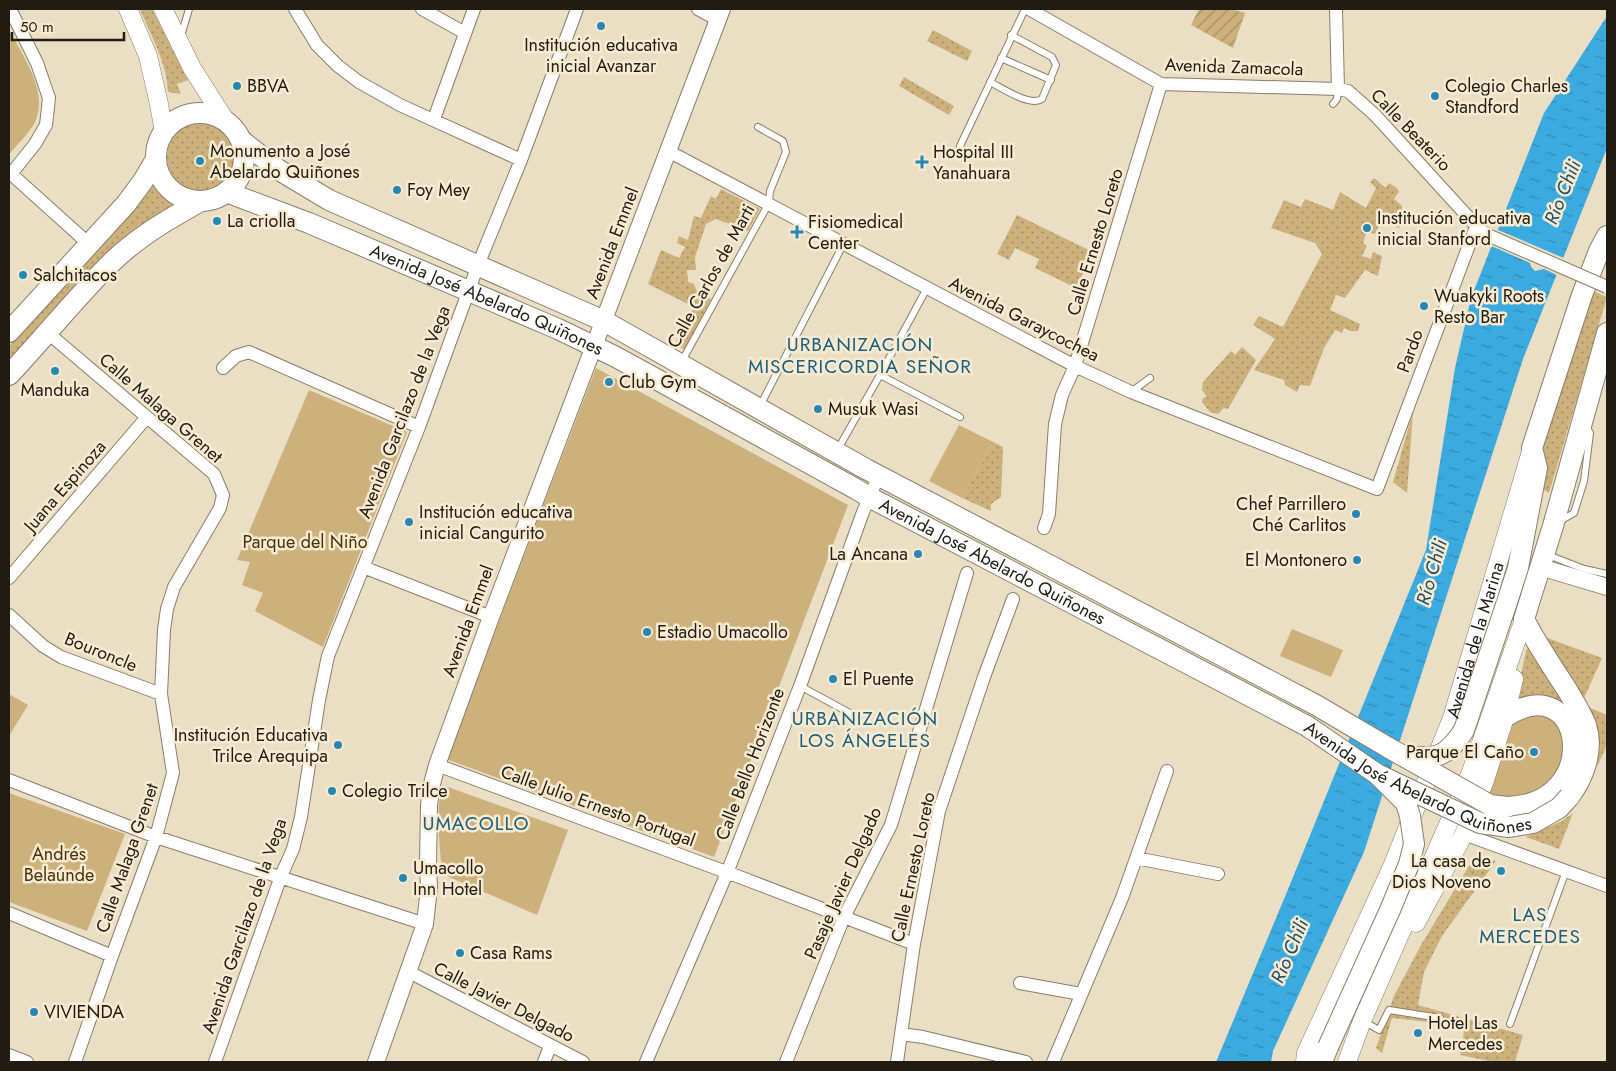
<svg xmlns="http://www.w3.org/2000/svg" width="1616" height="1071" font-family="Jost,sans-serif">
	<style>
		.grass { fill: url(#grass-dots) }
		.park { fill: #ccb17c }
		.garden { fill: url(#garden-furrows) }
		.water { fill: url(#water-ripples) }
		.pier { fill: #eadec5 }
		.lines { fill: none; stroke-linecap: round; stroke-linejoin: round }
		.service-casing { stroke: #897e67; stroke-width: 8 }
		.minor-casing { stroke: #897e67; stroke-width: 14 }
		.tertiary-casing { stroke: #897e67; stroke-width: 18 }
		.secondary-casing { stroke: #897e67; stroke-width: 19 }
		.primary-casing { stroke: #897e67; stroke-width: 22 }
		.service { stroke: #fff; stroke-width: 6 }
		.minor { stroke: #fff; stroke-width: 12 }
		.tertiary { stroke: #fff; stroke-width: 16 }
		.secondary { stroke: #fff; stroke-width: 18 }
		.primary { stroke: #fff; stroke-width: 20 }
		.minor-bridge-casing { stroke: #897e67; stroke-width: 14; stroke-linecap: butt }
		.primary-bridge-casing { stroke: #897e67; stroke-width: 22; stroke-linecap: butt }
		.minor-bridge { stroke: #fff; stroke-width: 12 }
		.primary-bridge { stroke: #fff; stroke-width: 20 }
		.poi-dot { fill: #2787b3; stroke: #f8ebd2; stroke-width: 2 }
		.labels { text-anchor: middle; stroke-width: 5; stroke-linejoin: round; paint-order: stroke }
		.poi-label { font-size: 18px; fill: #201c13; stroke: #f8ebd2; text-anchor: start }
		.street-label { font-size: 18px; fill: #201c13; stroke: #f8ebd2 }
		.park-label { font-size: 18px; fill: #443208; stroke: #f8ebd2 }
		.water-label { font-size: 19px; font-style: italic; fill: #204d63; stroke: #f8ebd2 }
		.neighbourhood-label { font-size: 19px; letter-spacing: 1px; fill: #1c5d7b; stroke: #f8ebd2 }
	</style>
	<defs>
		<pattern id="grass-dots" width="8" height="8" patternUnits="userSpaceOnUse" patternTransform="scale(1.25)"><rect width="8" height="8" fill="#ccb17c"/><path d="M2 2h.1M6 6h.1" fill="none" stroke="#a58f64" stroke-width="1.8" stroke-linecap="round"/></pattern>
		<pattern id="garden-furrows" width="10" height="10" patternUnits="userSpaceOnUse" patternTransform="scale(1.25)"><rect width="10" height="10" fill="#ccb17c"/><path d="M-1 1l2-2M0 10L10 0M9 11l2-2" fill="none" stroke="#a58f64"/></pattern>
		<pattern id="water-ripples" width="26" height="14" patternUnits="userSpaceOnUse" patternTransform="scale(1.25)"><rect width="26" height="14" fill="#3babdf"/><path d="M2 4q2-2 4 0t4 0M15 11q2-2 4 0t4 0" fill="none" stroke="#318ab4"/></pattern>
	</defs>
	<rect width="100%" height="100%" fill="#eadec5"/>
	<path class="grass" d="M140,9H152L188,80L177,84L181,94L168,92C167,63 151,36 140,9Z
		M933,30L972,51L967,61L927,41Z
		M904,77L954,106L949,115L899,86Z
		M167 157a34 34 0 1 1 68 0a34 34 0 1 1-68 0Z
		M1374,178L1386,188L1389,183L1397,188L1399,192L1394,199L1402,206V209L1407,213L1399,228L1383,217L1375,234L1367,231L1363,243L1367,246L1362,256L1371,259L1373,252L1382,256L1378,276L1365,270L1345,298L1336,295L1330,310L1360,324L1358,331H1350L1344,328L1342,333L1335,330L1324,348L1310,386L1300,385L1297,392L1285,385L1284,380L1254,370L1275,339L1253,325L1259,316L1283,327L1322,254L1315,243L1271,228L1284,200L1301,207L1305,199L1333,210L1340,192L1366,208L1376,188L1370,182Z
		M153,182L160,194L176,207L132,231L93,269L9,361V346L134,211Z
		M721,189L760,209L748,231L716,219L706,224L695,257L696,270H687L688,282L694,284L697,292L711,299L685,350L675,344L694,307L648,284L661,250L679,258L685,247L677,243L679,236L688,240L694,216L701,218L711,196L716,199Z
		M1017,215L1093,252L1076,288L1035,268L1039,259L1015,248L1009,260L997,254Z
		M1593,291L1607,297L1549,493L1542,489L1544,436Z
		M1242,347L1256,360L1228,409L1224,408L1218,414L1210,412L1202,402L1203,398L1207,397L1202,390L1203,382L1231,351L1235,355Z
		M1413,412L1407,493L1393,482Z
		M993,442L1003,447L1001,497L991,504V511L962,498Z
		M1542,636L1602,658L1584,698Z
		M1528,648L1530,649L1576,719C1556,700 1544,689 1516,701L1526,650Z
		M1588,707L1607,715V745L1597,767C1600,744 1600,728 1588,707Z
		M1573,813L1559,849L1526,837L1562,821Z
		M1475,856L1496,861L1442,936L1424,972L1418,1005L1523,1035L1515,1062H1494L1460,1055L1465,1026L1392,1018L1382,1053L1376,1048L1394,996L1421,945Z"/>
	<path class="park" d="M9,30C24,58 50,93 34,124C28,135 16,145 9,155Z
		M596,368L848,505L714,857L446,759Z
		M309,390L407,432L323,647L255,611L263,593L242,585L250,562L237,560Z
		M959,425L993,442L962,498L929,481Z
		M1292,629L1343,650L1331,677L1280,656Z
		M9,694L28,705L9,736Z
		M1520,714L1554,716L1567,746L1556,778L1522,800L1489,795L1511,723Z
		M442,785L568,830L537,915L442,874C440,845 435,814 442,785Z
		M9,793L125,834L87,931L9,902Z"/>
	<path class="garden" d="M1199,9H1231L1245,13L1233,48L1191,25Z"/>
	<path class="water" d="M1607,16V148L1523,359L1364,852L1273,1051L1271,1062H1216L1289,887L1426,550L1455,368L1471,298L1544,113Z"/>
	<path class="pier" d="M1496,229L1566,259L1559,276L1544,269L1535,271L1531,267L1530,263L1489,245Z"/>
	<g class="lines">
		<defs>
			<path id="service" d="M181,36L189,9
				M1001,58L1051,80
				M990,82C1002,88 1030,107 1042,99L1056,65L1052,57L1011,35
				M1333,104L1337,99L1338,89
				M960,146L1025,9
				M682,361L769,203L770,191L786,152L783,141L758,127
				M880,375L960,417
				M1131,392L1150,378
				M760,406L844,243
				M838,449L880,375L927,288
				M1560,521L1574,513L1584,481L1590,433L1586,427
				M1548,555L1584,569L1607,574
				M800,686L857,717
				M1363,1021L1379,1030L1389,1010L1440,1018
				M1510,1024L1566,871"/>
			<path id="minor" d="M10,9L37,63L49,98L46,125L35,144L11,174
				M295,9L317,45L338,66L359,82L400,105L521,160
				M422,9L465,33
				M698,9L718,20
				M1029,9L1161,84L1338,89L1348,91L1375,115L1480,230L1490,236
				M1336,9L1338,89
				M434,119L474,9
				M668,151L1075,366L1131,392L1377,489L1477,224
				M9,172L89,244
				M48,333L214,474L223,495L220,508L174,587L167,609L164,630L161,694L173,773L156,837L112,956L75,1062
				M223,368L236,356L249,352L419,427
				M1044,528L1049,514L1055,424L1062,395L1075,366L1161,84
				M363,567L491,617
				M9,578L147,417
				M9,615L43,646L61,657L161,694
				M437,765L737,876L914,944
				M9,780L156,837L425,924
				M1464,834L1607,886
				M1136,858L1218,874
				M9,913L112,956
				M409,972L583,1062
				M1020,983L1081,994
				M901,1034L923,1037L1026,1062
				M9,1055L27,1062
				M215,1062L281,876L293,849L301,817L319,700L328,656L419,427L478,265L521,160L577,9
				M544,1062L550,1046
				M646,1062L727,873L800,686L863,512L879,475
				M786,1062L844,917L891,825L967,573
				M897,1062L914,944L939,811L984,677L1013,599
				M1053,1062L1122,898L1167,771"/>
			<path id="tertiary" d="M1540,567L1607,587
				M376,1062L425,924L429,888L428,864L429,805L432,784L437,765L491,617L722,9"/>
			<g id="secondary">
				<path d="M128,9L148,56L159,104L164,132"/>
				<path d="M163,9L192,68L225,120"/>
				<path d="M1416,923L1464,834L1485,780L1505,717L1514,679"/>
				<path id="s1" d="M1305,1062L1306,1053L1391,869L1452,718L1532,448"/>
				<path d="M1347,1062L1362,1021L1471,772L1524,619"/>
			</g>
			<g id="primary">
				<circle cx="200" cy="157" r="44"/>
				<path d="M242,141L279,170L329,200L604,321L866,469L1316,705L1389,748"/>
				<path id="s2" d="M226,192L309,223L558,329L616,357L856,489L869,497L1307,726"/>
				<path d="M9,332L126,204L143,181L156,159"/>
				<path d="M9,375C42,340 73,301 107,267C134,239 167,220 201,201"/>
				<path d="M1506,605L1518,568L1537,468L1532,448L1582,295L1599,251L1607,236"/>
				<path d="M1505,717C1585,665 1605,805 1507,807"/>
				<path d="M1569,797C1584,778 1594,750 1586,725C1581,712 1573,700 1566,688C1551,665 1536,643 1524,619L1553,526L1607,333"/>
				<path d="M1322,1062L1328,1047"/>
			</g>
		</defs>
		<use href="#service" class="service-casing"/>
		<use href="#minor" class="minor-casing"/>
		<use href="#tertiary" class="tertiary-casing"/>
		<use href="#secondary" class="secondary-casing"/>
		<use href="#primary" class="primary-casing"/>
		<use href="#service" class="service"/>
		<use href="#minor" class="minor"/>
		<use href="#tertiary" class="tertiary"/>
		<use href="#secondary" class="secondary"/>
		<use href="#primary" class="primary"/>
		<defs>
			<path id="minor-bridge" d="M1490,236L1607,287"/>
			<g id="primary-bridge">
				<path id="s3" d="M1307,726L1377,774L1480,823L1509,827L1533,823L1559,808L1569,797"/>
				<path d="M1389,748L1490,805L1507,807"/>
				<path d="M1404,756C1437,759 1446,758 1464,730L1506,605"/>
				<path d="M1328,1047L1390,910L1409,864L1414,844L1410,816L1406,803L1377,774"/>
			</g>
		</defs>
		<use href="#minor-bridge" class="minor-bridge-casing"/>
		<use href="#primary-bridge" class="primary-bridge-casing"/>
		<use href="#minor-bridge" class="minor-bridge"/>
		<use href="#primary-bridge" class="primary-bridge"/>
	</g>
	<g class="poi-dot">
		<circle cx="601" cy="26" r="5"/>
		<circle cx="237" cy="86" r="5"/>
		<circle cx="1435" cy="96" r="5"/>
		<circle cx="200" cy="161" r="5"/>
		<path d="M919.5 154.5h5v5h5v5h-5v5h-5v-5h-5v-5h5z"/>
		<circle cx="397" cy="190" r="5"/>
		<circle cx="217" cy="221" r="5"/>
		<circle cx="1367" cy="228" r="5"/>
		<path d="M794.5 224.5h5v5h5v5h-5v5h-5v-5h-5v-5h5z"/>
		<circle cx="23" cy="275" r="5"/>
		<circle cx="1424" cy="306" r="5"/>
		<circle cx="55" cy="371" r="5"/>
		<circle cx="609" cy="382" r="5"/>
		<circle cx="818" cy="409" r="5"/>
		<circle cx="1356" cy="514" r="5"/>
		<circle cx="409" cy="522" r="5"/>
		<circle cx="918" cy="554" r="5"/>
		<circle cx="1357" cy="560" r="5"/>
		<circle cx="647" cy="632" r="5"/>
		<circle cx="833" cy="679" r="5"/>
		<circle cx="338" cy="745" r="5"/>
		<circle cx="1534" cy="752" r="5"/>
		<circle cx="332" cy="791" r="5"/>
		<circle cx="1501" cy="871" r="5"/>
		<circle cx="403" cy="878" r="5"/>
		<circle cx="460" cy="953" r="5"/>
		<circle cx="34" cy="1012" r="5"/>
		<circle cx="1418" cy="1033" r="5"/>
	</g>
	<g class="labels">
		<g class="poi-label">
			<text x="601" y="51" text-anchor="middle">Institución educativa<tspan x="601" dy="21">inicial Avanzar</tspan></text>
			<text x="247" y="92">BBVA</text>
			<text x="1445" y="92">Colegio Charles<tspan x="1445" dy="21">Standford</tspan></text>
			<text x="210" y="157">Monumento a José<tspan x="210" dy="21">Abelardo Quiñones</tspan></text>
			<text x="933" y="158">Hospital III<tspan x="933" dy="21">Yanahuara</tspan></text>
			<text x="407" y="196">Foy Mey</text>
			<text x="1377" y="224">Institución educativa<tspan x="1377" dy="21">inicial Stanford</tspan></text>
			<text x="227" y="227">La criolla</text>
			<text x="808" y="228">Fisiomedical<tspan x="808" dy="21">Center</tspan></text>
			<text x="33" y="281">Salchitacos</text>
			<text x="1434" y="302">Wuakyki Roots<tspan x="1434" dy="21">Resto Bar</tspan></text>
			<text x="619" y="388">Club Gym</text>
			<text x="55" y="396" text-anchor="middle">Manduka</text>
			<text x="828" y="415">Musuk Wasi</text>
			<text x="1346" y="510" text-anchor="end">Chef Parrillero<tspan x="1346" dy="21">Ché Carlitos</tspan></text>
			<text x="419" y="518">Institución educativa<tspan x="419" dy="21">inicial Cangurito</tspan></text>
			<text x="908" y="560" text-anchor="end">La Ancana</text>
			<text x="1347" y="566" text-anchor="end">El Montonero</text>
			<text x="657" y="638">Estadio Umacollo</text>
			<text x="843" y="685">El Puente</text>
			<text x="328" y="741" text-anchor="end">Institución Educativa<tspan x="328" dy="21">Trilce Arequipa</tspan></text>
			<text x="1524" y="758" text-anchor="end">Parque El Caño</text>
			<text x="342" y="797">Colegio Trilce</text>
			<text x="1491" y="867" text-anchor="end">La casa de<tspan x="1491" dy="21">Dios Noveno</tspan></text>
			<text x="413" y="874">Umacollo<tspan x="413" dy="21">Inn Hotel</tspan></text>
			<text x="470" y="959">Casa Rams</text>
			<text x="44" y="1018">VIVIENDA</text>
			<text x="1428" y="1029">Hotel Las<tspan x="1428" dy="21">Mercedes</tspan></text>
		</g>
		<g class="street-label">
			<text transform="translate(1234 67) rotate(2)" y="6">Avenida Zamacola</text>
			<text transform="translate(1411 130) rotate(46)" y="6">Calle Beaterio</text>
			<text transform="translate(1095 242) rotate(-73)" y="6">Calle Ernesto Loreto</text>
			<text transform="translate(612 243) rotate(-69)" y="6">Avenida Emmel</text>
			<text transform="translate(711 276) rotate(-61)" y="6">Calle Carlos de Marti</text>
			<text dy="6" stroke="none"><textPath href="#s2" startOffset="282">Avenida José Abelardo Quiñones</textPath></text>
			<text transform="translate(1024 319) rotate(27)" y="6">Avenida Garaycochea</text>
			<text transform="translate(1410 351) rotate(-70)" y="6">Pardo</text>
			<text transform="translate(161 408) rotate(41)" y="6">Calle Malaga Grenet</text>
			<text transform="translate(404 412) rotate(-69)" y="6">Avenida Garcilazo de la Vega</text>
			<text transform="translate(65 486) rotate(-49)" y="6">Juana Espinoza</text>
			<text dy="6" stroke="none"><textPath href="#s2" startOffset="852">Avenida José Abelardo Quiñones</textPath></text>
			<text transform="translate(468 621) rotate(-70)" y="6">Avenida Emmel</text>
			<text dy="6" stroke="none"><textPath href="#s1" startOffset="456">Avenida de la Marina</textPath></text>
			<text transform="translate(101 652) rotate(22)" y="6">Bouroncle</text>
			<text transform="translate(750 764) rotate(-69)" y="6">Calle Bello Horizonte</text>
			<text dy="6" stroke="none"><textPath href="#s3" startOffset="125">Avenida José Abelardo Quiñones</textPath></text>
			<text transform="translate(598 806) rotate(20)" y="6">Calle Julio Ernesto Portugal</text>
			<text transform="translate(127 858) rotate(-71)" y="6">Calle Malaga Grenet</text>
			<text transform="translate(913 867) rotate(-78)" y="6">Calle Ernesto Loreto</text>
			<text transform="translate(843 883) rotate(-66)" y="6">Pasaje Javier Delgado</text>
			<text transform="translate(244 926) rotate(-71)" y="6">Avenida Garcilazo de la Vega</text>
			<text transform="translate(504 1002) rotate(27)" y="6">Calle Javier Delgado</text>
		</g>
		<g class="park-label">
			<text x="305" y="548">Parque del Niño</text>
			<text x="59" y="860">Andrés<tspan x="59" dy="21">Belaúnde</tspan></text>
		</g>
		<g class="water-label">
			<text transform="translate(1562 192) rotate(-68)" y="7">Río Chili</text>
			<text transform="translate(1431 572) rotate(-74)" y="7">Río Chili</text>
			<text transform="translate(1289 951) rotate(-67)" y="7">Río Chili</text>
		</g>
		<g class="neighbourhood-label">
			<text x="860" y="351">URBANIZACIÓN<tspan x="860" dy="22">MISCERICORDIA SEÑOR</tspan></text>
			<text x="865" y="725">URBANIZACIÓN<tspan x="865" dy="22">LOS ÁNGELES</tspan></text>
			<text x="476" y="830">UMACOLLO</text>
			<text x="1530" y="921">LAS<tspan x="1530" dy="22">MERCEDES</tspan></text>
		</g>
	</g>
	<rect width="1616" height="1071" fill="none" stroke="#201c13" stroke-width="20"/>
	<path d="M12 32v8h112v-8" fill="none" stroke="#201c13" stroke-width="2.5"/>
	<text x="20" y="32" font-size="15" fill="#201c13" stroke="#f8ebd2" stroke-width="4" paint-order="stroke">50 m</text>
</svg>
